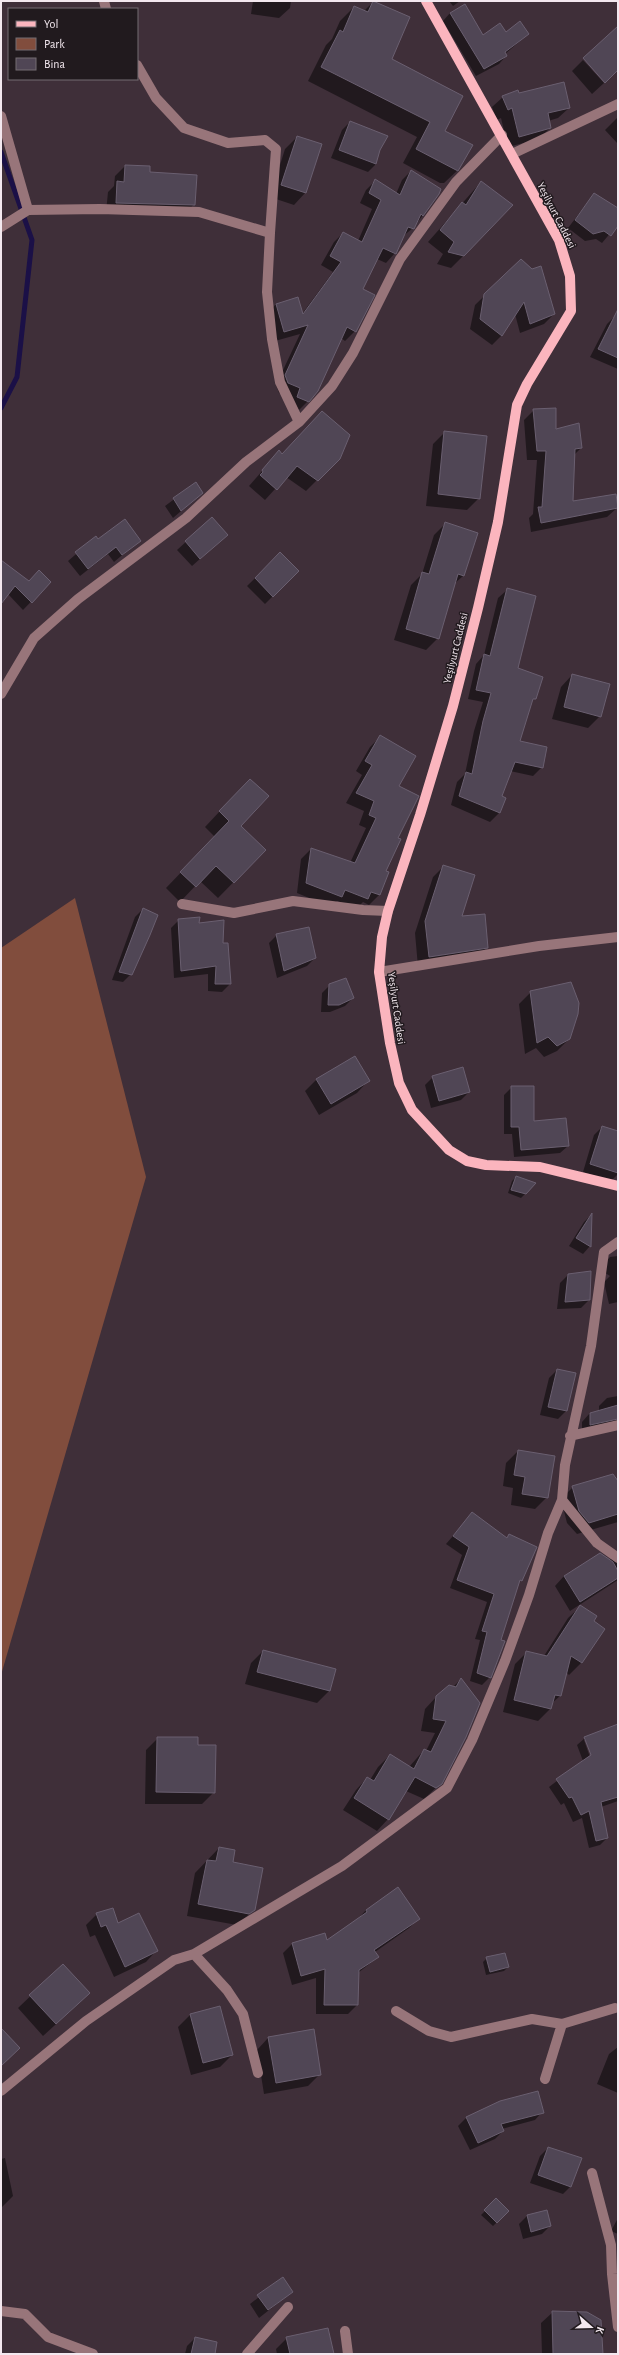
<svg xmlns="http://www.w3.org/2000/svg" width="619" height="2355" font-family="'Alegreya Sans',sans-serif">
	<style>
		.green { fill: #814d3d }
		.shadow { fill: #0007; fill-rule: evenodd }
		.lines { fill: none; stroke-linecap: round; stroke-linejoin: round }
		.stream { stroke: #1b1047; stroke-width: 5 }
		.building { fill: #504655; stroke: #6a5f70 }
		.minor { stroke: #98757a; stroke-width: 10 }
		.major { stroke: #fbb5be; stroke-width: 10 }
		.labels { text-anchor: middle; stroke-width: 3; stroke-linejoin: round; paint-order: stroke }
		.street-label { font-size: 11px; fill: #f3e8ef; stroke: #211a1e }
	</style>
	<rect width="100%" height="100%" fill="#3f2f39"/>
	<path class="green" d="M75,898L146,1177L1,1675V948Z"/>
	<path class="shadow" d="M253,1H291L290,8L279,18L251,14Z
		M449,1H460L453,6Z
		M373,2L391,60L444,131L459,169L444,183H440L403,163L417,137L308,81L326,45L332,39L340,21L354,7L364,11Z
		M450,13L483,36L506,33L528,34L505,54L506,56L499,64L476,76L443,21Z
		M583,60L604,83L592,94L572,71Z
		M518,94L569,108L558,118L548,121L550,128L539,139L508,147L501,118L497,120L492,107L503,97Z
		M618,117V144L605,130Z
		M350,122L379,150L376,164L368,172L331,158L342,130Z
		M297,137L305,193L294,205L270,197L285,149Z
		M125,166L149,173L194,204L184,215L106,212L108,192L114,186L115,176Z
		M411,171L423,215L413,228L402,237L395,253L386,263L377,259L361,289L374,295L355,331L345,341L341,338L308,401L299,410L291,398L279,393L276,385L300,334L275,341L267,314L276,304L302,314L333,272L321,265L334,242L343,233L358,241L372,209L360,203L366,190L375,181L396,194L402,180Z
		M481,182L463,256L451,268L437,264L443,254L428,242Z
		M594,194L618,209V224L602,243L596,239L585,241L568,228Z
		M521,260L554,314L544,324L520,333L515,314L502,335L492,345L470,329L475,305Z
		M615,316L618,318V369L590,357L607,324Z
		M534,410L581,448L574,455L572,502L617,508L607,517L531,532L529,518L533,514L537,460H527L524,420Z
		M445,432L479,498L467,510L426,506L433,444Z
		M279,452L282,455L339,458L306,491L286,477L265,500L249,486Z
		M196,483L202,493L173,518L165,506Z
		M212,518L227,535L192,566L177,550Z
		M446,523L463,576L454,584L438,638L426,650L394,640L411,585L422,574L434,535Z
		M96,537L98,540L139,541L114,562L108,554L80,576L68,561Z
		M280,554L298,571L265,604L247,586Z
		M1,561L28,582H50L23,610L8,594L1,602Z
		M507,590L516,669L535,698L531,702L519,742L542,767L533,776L510,771L501,797L499,813L490,822L451,805L457,782L465,774L474,731L483,702L468,699L476,664L484,655L498,598Z
		M572,675L600,716L588,728L552,719L561,687Z
		M380,737L398,786L397,838L384,871L379,895L369,905L363,902L357,908L337,901L331,907L297,893L301,859L311,849L350,863L366,828L359,825L364,811L346,803L362,775L356,771L370,747Z
		M235,795L239,826L265,850L218,898L200,881L180,902L166,888L215,837L205,827Z
		M444,866L461,918L487,947L477,958L418,967L415,933L433,877Z
		M143,909L131,974L123,982L112,980L135,917Z
		M179,920L198,925L222,944H227L230,984L222,992L208,991V974L174,978L171,928Z
		M277,935L315,958L307,966L277,978L269,943Z
		M330,985L353,998L345,1006L330,1012H321L322,993Z
		M531,992L569,1039L557,1051L544,1057L536,1048L525,1054L519,1004Z
		M433,1077L469,1092L461,1100L431,1108L425,1085Z
		M317,1079L368,1081L357,1093L319,1115L305,1091Z
		M512,1087L533,1122L568,1146L560,1153L514,1157L512,1134H504V1095Z
		M602,1127L618,1132V1174L611,1181L583,1172L594,1135Z
		M516,1177L525,1194L521,1198L508,1193L512,1181Z
		M591,1215L590,1246L583,1254L569,1246L584,1222Z
		M618,1256V1302L609,1304L604,1282L610,1276L599,1269L610,1257Z
		M590,1273L589,1300L581,1308L557,1309L560,1283L568,1275Z
		M557,1370L566,1411L558,1419L540,1415L549,1378Z
		M618,1396V1425L582,1432V1422L590,1413L599,1411V1406L607,1398Z
		M518,1451L547,1497L535,1509L511,1505L513,1488L503,1486L506,1463Z
		M573,1487L618,1497V1522L577,1534L567,1523L561,1499Z
		M472,1514L506,1538L510,1535L521,1580L517,1584L490,1677L482,1685L470,1681L480,1640L475,1639L487,1602L450,1588L462,1555L446,1544Z
		M618,1551V1580L570,1611L555,1586L564,1576L600,1554L609,1561Z
		M580,1607L592,1622L603,1629L581,1663L569,1675L566,1672L560,1696L551,1704L550,1709L538,1721L503,1712L515,1664L527,1652L544,1656L568,1618Z
		M263,1651L335,1670L329,1691L317,1703L245,1684L251,1663Z
		M461,1679L441,1783L424,1799L406,1791L388,1819L377,1831L343,1810L356,1790L367,1778L370,1780L378,1767L390,1755L409,1767L424,1750L426,1751L435,1733L421,1731L425,1709L437,1696L453,1687Z
		M618,1730V1801L601,1807L607,1838L600,1845L589,1848L582,1818L573,1822L564,1803L561,1805L549,1787L583,1761L577,1745L585,1738ZM584,1740H587L593,1759L591,1760Z
		M158,1738L197,1746L214,1792L202,1804H145L146,1750Z
		M219,1848L232,1863L255,1909L237,1925L187,1916L195,1873Z
		M366,1910L418,1919L409,1928L375,1952L378,1957L358,1973L357,2005L348,2014H316V1978L292,1985L283,1953L292,1944L326,1941L357,1920Z
		M97,1914L156,1951L146,1962L114,1977L95,1935L90,1937L86,1925Z
		M487,1958L508,1967L504,1971L486,1975L483,1962Z
		M63,1965L77,2005L43,2036L18,2008Z
		M219,2008L232,2055L220,2067L191,2075L178,2027L190,2015Z
		M268,2038L320,2074L308,2086L264,2094L257,2050Z
		M618,2047V2093L597,2084L609,2054Z
		M542,2112L535,2120L502,2129L503,2131L495,2139L470,2150L458,2126L466,2118Z
		M548,2148L571,2186L563,2194L530,2183L540,2156Z
		M5,2158L13,2196L1,2208V2159Z
		M496,2200L508,2211L493,2226L481,2215Z
		M527,2216L550,2226L542,2234L523,2239L519,2224Z
		M618,2218V2234L611,2231Z
		M282,2279L292,2292L259,2318L250,2304Z
		M553,2312L602,2354H542L541,2323Z
		M195,2338L214,2354H185L187,2346Z
		M287,2338L333,2354H277L276,2349Z"/>
	<g class="lines">
		<path class="stream" d="M1,152L32,240L17,377L1,408"/>
	</g>
	<path class="building" d="M373,1L410,17L392,59L463,96L445,131L473,145L458,171L416,149L430,122L321,67L340,30L343,32L354,6L368,12Z
		M465,4L483,35L500,23L506,32L520,21L529,34L505,52L507,56L484,69L450,13Z
		M618,26V70L605,83L583,58Z
		M564,82L570,108L548,113L551,128L519,137L512,108L508,110L502,96L518,90L519,93Z
		M350,121L388,136L380,150L376,164L339,150Z
		M297,136L322,144L306,193L281,185Z
		M125,165L150,166V172L197,175L195,205L116,203L117,181L124,182Z
		M411,170L441,189L439,194L423,216L421,214L414,229L408,227L396,254L383,248L363,289L375,295L359,326L356,332L347,327L318,391L309,402L297,397L300,388L288,383L285,375L308,325L284,332L276,304L298,297L303,314L341,262L330,256L343,232L362,242L381,200L369,193L375,179L400,195Z
		M481,181L513,205L464,256L448,252L454,242L440,230L462,202L466,205Z
		M594,193L618,208V226L611,236L604,231L593,234L575,220Z
		M521,259L532,269L541,266L555,314L530,324L524,302L502,336L480,319L484,294Z
		M618,309V358L598,349Z
		M556,408V429L579,423L582,448L575,449L573,501L616,494L618,508L541,523L538,507H542L546,451H537L533,409Z
		M322,411L350,435L340,459L318,481L297,466L277,490L260,475L263,472L262,470L279,450L282,454Z
		M444,431L487,436L480,499L438,494Z
		M196,482L203,493L181,511L173,498Z
		M212,517L228,535L200,559L185,541Z
		M125,519L141,541L122,555L116,547L88,569L75,552L96,536L98,539Z
		M445,522L478,533L464,576L458,574L439,639L406,629L422,572L429,574Z
		M280,552L299,571L273,597L255,578Z
		M1,560L29,581L39,570L51,582L32,603L15,586L1,604Z
		M507,588L536,596L518,668L543,677L536,699H533L520,741L547,747L543,768L515,762L502,796L506,798L500,813L459,796L466,772L472,774L483,721L491,693L476,690L484,654L490,656Z
		M572,674L610,684L601,717L564,707Z
		M380,735L416,756L399,786L419,796L398,838L401,839L386,871L389,872L380,895L371,892L368,899L345,890L342,897L306,883L311,848L355,863L376,818L369,815L374,801L356,793L372,765L365,761Z
		M250,779L269,796L241,826L266,850L234,883L216,866L196,887L180,872L229,821L219,811Z
		M443,865L475,875L462,916L485,914L488,948L429,957L425,921Z
		M143,908L158,915L150,935L132,975L119,972Z
		M200,917L199,923L224,920L223,943H228L231,984H215L216,966L181,971L178,919Z
		M309,927L316,958L284,971L276,934Z
		M346,978L354,998L339,1005H328L329,984Z
		M571,982L579,1003L578,1014L570,1039L557,1046L548,1037L537,1043L530,991Z
		M355,1056L370,1081L331,1104L316,1079Z
		M463,1067L470,1092L439,1101L432,1076Z
		M511,1086H534V1121L566,1118L569,1146L521,1150L519,1127H511Z
		M602,1126L618,1131V1173L590,1164Z
		M516,1176L536,1183L526,1194L511,1190Z
		M592,1213L591,1247L576,1238Z
		M591,1271L590,1300L565,1302L568,1274Z
		M557,1369L576,1373L567,1411L548,1407Z
		M618,1405V1419L590,1425V1413Z
		M518,1450L555,1456L548,1498L522,1494L525,1477L514,1475Z
		M613,1474L618,1481V1514L589,1523L579,1511L572,1486Z
		M472,1512L507,1538L509,1534L537,1547L522,1581L520,1580L501,1640L505,1641L491,1678L477,1673L487,1632L482,1631L494,1594L457,1580L469,1547L453,1536Z
		M600,1553L613,1562L618,1571V1578L580,1602L564,1576Z
		M580,1605L597,1616L594,1621L605,1629L582,1663L571,1656L561,1696L555,1695L551,1709L514,1700L526,1651L547,1656Z
		M263,1650L336,1669L330,1691L257,1672Z
		M461,1678L480,1703L466,1737L442,1784L436,1788L415,1777L389,1820L354,1798L367,1777L374,1781L390,1754L414,1769L424,1749L431,1752L446,1721L433,1719L436,1696L449,1685L456,1687Z
		M618,1724V1797L601,1802L608,1838L596,1841L589,1811L581,1815L572,1797L569,1798L556,1779L591,1755L584,1737Z
		M157,1737H198V1745H216L215,1793L156,1792Z
		M219,1847L235,1850L233,1862L263,1868L255,1910L249,1914L198,1904L207,1860L216,1861Z
		M398,1887L420,1919L374,1950L379,1957L359,1970L358,2005H324L325,1969L301,1976L292,1943L325,1933L327,1940L367,1912L366,1910Z
		M113,1908L118,1923L139,1913L158,1951L125,1967L106,1925L101,1927L96,1913Z
		M505,1953L509,1967L490,1972L486,1957Z
		M63,1964L90,1993L56,2024L29,1995Z
		M220,2006L233,2055L203,2063L190,2014Z
		M1,2028L20,2048L1,2066Z
		M314,2029L321,2075L276,2083L268,2037Z
		M538,2091L544,2113L501,2124L504,2131L478,2143L466,2117L500,2101Z
		M548,2147L582,2158L571,2187L538,2175Z
		M496,2198L509,2211L497,2223L484,2210Z
		M547,2210L551,2226L531,2232L527,2215Z
		M283,2277L293,2292L268,2310L257,2295Z
		M552,2311L587,2312L601,2320L603,2354H553Z
		M328,2328L334,2354H290L286,2337Z
		M195,2337L217,2342L215,2354H191Z"/>
	<g class="lines">
		<path class="minor" d="M104,1L106,9
			M137,65L156,98L184,128L228,143L265,140L276,149L270,233
			M1,116L28,210
			M512,154L618,104
			M1,227L28,210L100,209L199,212L270,233L267,292L272,339L280,382L299,422
			M1,694L34,638L78,599L186,518L246,462L299,422L332,386L353,353L400,259L456,182L502,135
			M182,904L234,913L293,901L363,910L388,911
			M379,972L539,946L618,937
			M618,1242L604,1252L591,1346L565,1465L562,1500L597,1543L618,1558
			M570,1436L618,1425
			M194,1954L227,1990L243,2014L258,2073
			M396,2011L429,2031L451,2037L532,2019L562,2024L615,2008
			M545,2079L562,2024
			M1,2091L86,2021L174,1960L194,1954L342,1866L447,1788L472,1740L505,1661L529,1595L548,1533L562,1500
			M592,2173L611,2245L612,2274L618,2327
			M1,2311L25,2314L48,2337L93,2354
			M345,2331L348,2354
			M247,2354L288,2307"/>
		<path class="major" d="M426,1L559,240L570,276L571,311L527,384L517,405L498,522L478,608L453,706L420,815L388,911L382,937L379,972L390,1043L399,1083L412,1110L449,1150L467,1161L486,1165L540,1167L618,1186"/>
	</g>
	<g class="labels">
		<g class="street-label">
			<text transform="translate(557 215) rotate(63)" y="4">Yeşilyurt Caddesi</text>
			<text transform="translate(455 648) rotate(-76)" y="4">Yeşilyurt Caddesi</text>
			<text transform="translate(397 1008) rotate(82)" y="4">Yeşilyurt Caddesi</text>
		</g>
	</g>
	<rect width="619" height="2355" fill="none" stroke="#f3e8ef" stroke-width="4"/>
	<rect x="8" y="8" width="130" height="72" fill="#211a1e" stroke="#756c72"/>
	<rect x="16" y="21" width="20" height="6" fill="#fbb5be" stroke="#756c72"/>
	<text x="44" y="28" font-size="12" fill="#f3e8ef">Yol</text>
	<rect x="16" y="38" width="20" height="12" fill="#814d3d" stroke="#756c72"/>
	<text x="44" y="48" font-size="12" fill="#f3e8ef">Park</text>
	<rect x="16" y="58" width="20" height="12" fill="#504655" stroke="#756c72"/>
	<text x="44" y="68" font-size="12" fill="#f3e8ef">Bina</text>
	<g transform="translate(591 2327) rotate(110)" stroke="#211a1e" stroke-width="3" paint-order="stroke">
	<path d="M0-3L7 15L0 10L-7 15Z" fill="#f3e8ef"/>
	<text y="-6" font-size="11" font-weight="bold" text-anchor="middle" fill="#f3e8ef">K</text>
	</g>
</svg>
